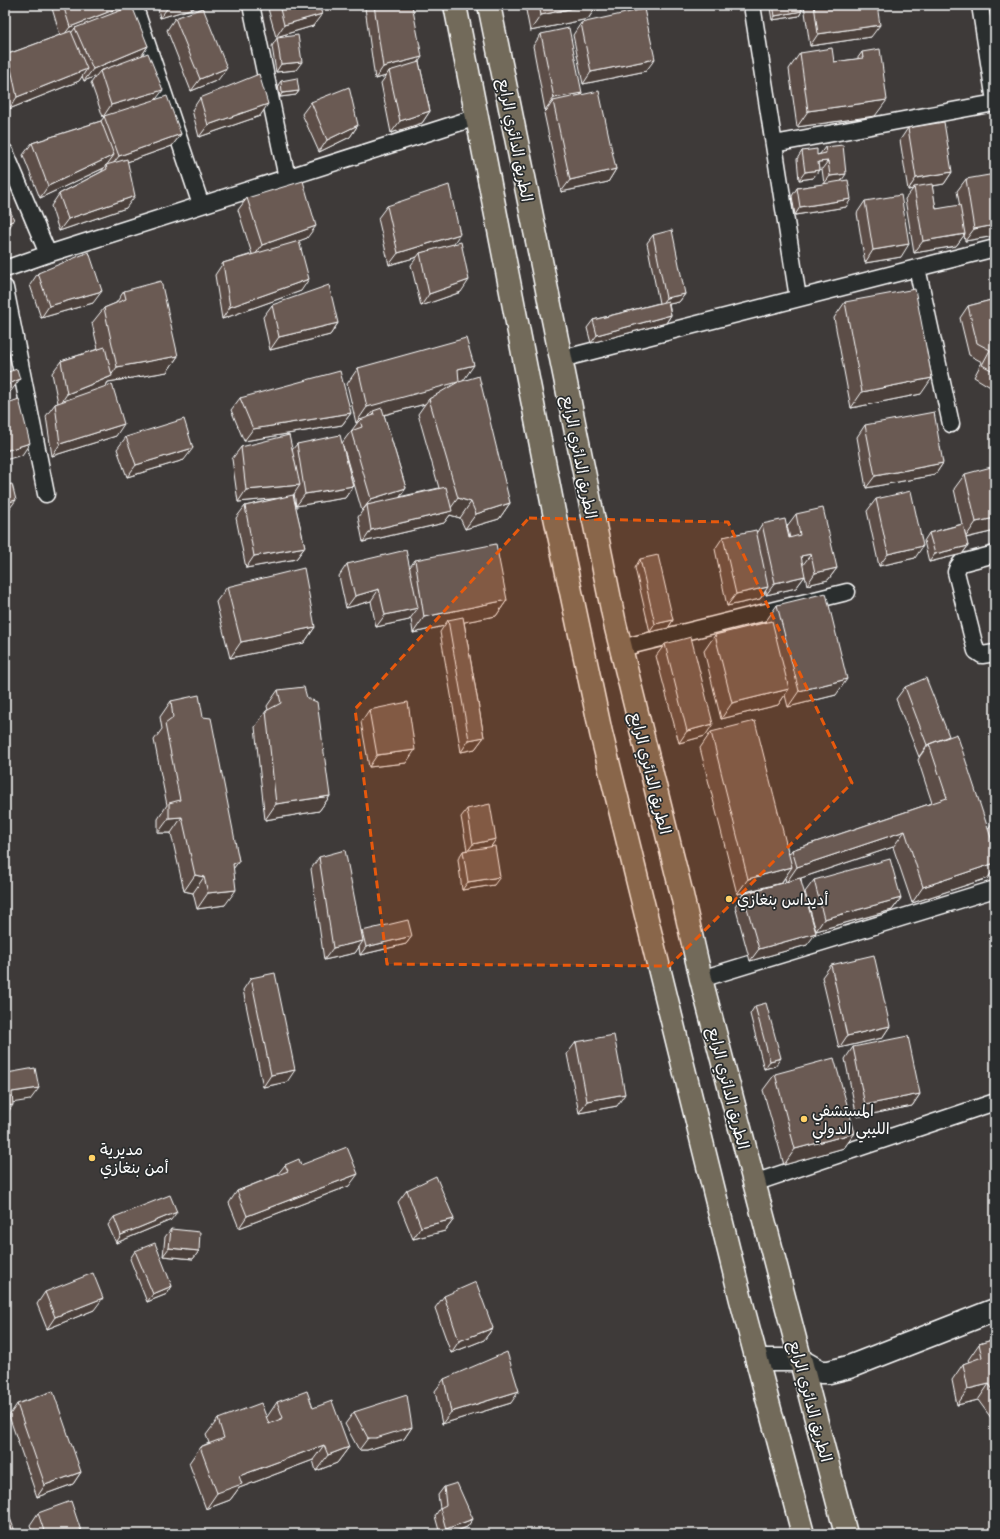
<svg xmlns="http://www.w3.org/2000/svg" width="1000" height="1539" font-family="'Indie Flower','Playpen Sans Arabic',sans-serif">
	<style>
		.lines { fill: none; stroke-linecap: round; stroke-linejoin: round }
		.minor-casing { stroke: #fff; stroke-width: 19 }
		.secondary-casing { stroke: #fff; stroke-width: 25 }
		.primary-casing { stroke: #fff; stroke-width: 25 }
		.minor { stroke: #2a2d2e; stroke-width: 16 }
		.secondary { stroke: #2a2d2e; stroke-width: 22 }
		.primary { stroke: #726b5a; stroke-width: 22 }
		.wall { fill: #5c4d47; stroke: #fff; fill-rule: evenodd }
		.shaded-wall { fill: #4b3f3a; stroke: #fff }
		.building { fill: #6b5a53; stroke: #fff }
		.marked { fill: #e8590c; fill-opacity: 0.2; stroke: #e8590c; stroke-width: 3; stroke-dasharray: 8 5; stroke-linejoin: round }
		.poi-dot { fill: #ffd166; stroke: #2a2d2e; stroke-width: 1.5 }
		.labels { text-anchor: middle; stroke-width: 3.5; stroke-linejoin: round; paint-order: stroke }
		.street-label { font-size: 16px; fill: #fff; stroke: #2a2d2e }
		.poi-label { font-size: 16px; fill: #fff; stroke: #2a2d2e; text-anchor: start }
	</style>
	<rect width="100%" height="100%" fill="#3e3a39"/>
	<filter id="ink" filterUnits="userSpaceOnUse"><feTurbulence type="fractalNoise" baseFrequency=".025" numOctaves="2"/><feDisplacementMap in="SourceGraphic" scale="8" xChannelSelector="R" yChannelSelector="G"/><feConvolveMatrix kernelMatrix="1 2 1 2 8 2 1 2 1" color-interpolation-filters="sRGB"/></filter>
	<g filter="url(#ink)">
		<g class="lines">
			<defs>
				<path id="minor" d="M134,5L201,205
					M251,5L287,178
					M752,5L798,298
					M980,5L995,101
					M774,144L995,103
					M5,152L48,254
					M917,268L951,424
					M5,269L48,254L477,117
					M5,288L46,494
					M561,359L995,248
					M995,554L961,563L958,567L956,572L976,651L982,655L995,653
					M621,648L847,592
					M701,979L995,889
					M754,1183L995,1102"/>
				<path id="secondary" d="M757,1360H800L821,1372H829L849,1367L995,1310"/>
				<path id="primary" d="M455,5L554,512L601,733L741,1300L803,1534
					M489,5L615,624L682,895L701,979L846,1534"/>
			</defs>
			<use href="#minor" class="minor-casing"/>
			<use href="#secondary" class="secondary-casing"/>
			<use href="#primary" class="primary-casing"/>
			<use href="#minor" class="minor"/>
			<use href="#secondary" class="secondary"/>
			<use href="#primary" class="primary"/>
		</g>
		<path class="wall" d="M51,5H129L127,7L148,46L142,55L155,100L181,134L172,146L127,162L126,208L59,231L51,206L59,194L101,172L104,168L40,198L23,155L32,143L101,121L104,117H103L91,83L96,76L84,81L82,76L79,81L9,109L5,92V58L8,54L60,35Z
			M157,5H196L194,8L160,18Z
			M267,5H323L321,7H320L313,26L276,37Z
			M367,5H412L419,62L430,111L422,123L391,133L381,83L386,76L375,79L365,8Z
			M525,5H618L594,10L588,19L530,31Z
			M773,5H801L802,11L799,16L772,20L770,8Z
			M804,5H877L871,37L810,46Z
			M175,18L218,80L191,91L167,30Z
			M581,23L646,71L583,84L573,35Z
			M541,34L582,93L580,95L616,169L608,182L561,192L544,113L547,110H545L533,46Z
			M277,38L296,70L276,72L272,46Z
			M862,52L875,116L797,127L789,69L800,53L834,62L857,59Z
			M281,81L299,91L296,95L280,97L278,85Z
			M200,98L260,116L199,137L192,110Z
			M311,102L358,125L350,137L319,152L302,114Z
			M908,128L952,172L944,184L932,186L936,209L960,207L957,191L966,179L995,236L965,241L964,235L956,246L914,253L905,199L913,189L908,190L900,140Z
			M825,147L842,181L846,207L795,215L792,196L797,188L824,184L822,169H818L813,178L799,180L797,159L802,151L817,155L820,154Z
			M247,198L307,238L295,242L301,291L222,319L215,275L223,263L252,254L238,210Z
			M865,201L901,257L865,263L857,213Z
			M387,206L454,244L461,292L421,306L411,265L417,257L389,265L378,218Z
			M653,235L685,294L679,302L669,304L671,315L666,323L591,343L587,328L593,320L659,303L647,243Z
			M38,273L93,303L41,318L30,285Z
			M124,291L178,356L167,372L108,382L106,386L116,436L52,456L46,416L55,404L58,403L52,373L61,361L98,349L92,323L104,308L116,303Z
			M995,299V384L992,388L974,377L982,362L969,355L960,318L968,306Z
			M845,302L921,394L851,408L834,318Z
			M272,305L338,323L330,335L270,350L263,317Z
			M358,368L463,381L510,503L499,519L465,529L460,518L450,515L444,523L363,542L358,517L363,510L362,511L343,446L353,486L345,498L296,506L294,493L293,496L305,547L296,559L246,568L236,518L245,506L282,498L238,502L232,459L241,447L292,450L297,444L342,443L351,431L352,430L358,422L356,423L347,384ZM425,404L418,414L439,488L399,497L406,488L384,415Z
			M240,398L351,413L342,425L244,441L231,410Z
			M865,425L943,463L935,475L866,488L857,437Z
			M126,437L184,460L127,477L117,449Z
			M965,474L995,531L966,538L968,546L962,554L929,562L924,541L929,533L962,524L954,489Z
			M876,499L915,558L879,566L867,511Z
			M796,514L837,568L828,580L807,585L805,576L796,588L766,595V591L760,599L727,606L715,549L723,537L757,532L762,524L790,538L787,526Z
			M640,559L673,620L668,628L650,632L635,568Z
			M415,560L507,600L496,616L464,622L484,737L475,749L461,752L440,632L444,626L413,633L411,619L409,620L376,627L371,601L346,608L339,576L347,564L410,567Z
			M227,587L315,627L304,643L230,658L216,602Z
			M777,605L836,695L788,707L785,695L778,705L721,719L704,651L715,635L767,622L766,621Z
			M665,644L705,736L679,743L656,656Z
			M905,687L948,737L988,829L992,823L995,822V867L988,878L912,903L893,847L801,878L807,945L750,961L735,906L743,894L786,882L785,878L781,883L737,894L700,748L711,732L789,854L792,850L932,803L918,760L920,756L919,757L896,699Z
			M278,690L330,796L319,811L265,820L255,727L266,711L268,710L267,706Z
			M171,701L203,717L239,861L233,868L225,905L197,909L193,893L184,891L171,833H158V819L167,805L154,740L162,729L160,717Z
			M369,710L406,763L369,767L361,722Z
			M467,809L496,839L491,846L494,885L462,890L458,859L463,851L467,850L461,817Z
			M319,857L362,932V931L412,936L406,944L360,955L359,947L355,953L324,960L311,869Z
			M814,880L901,898L892,910L816,931L805,892Z
			M831,965L890,1026L882,1038L839,1048L822,977Z
			M251,978L287,1082L263,1087L243,990Z
			M755,1006L775,1066L764,1069L750,1014Z
			M576,1042L617,1106L579,1113L567,1054Z
			M853,1047L920,1094L912,1106L857,1117L845,1059Z
			M775,1074L855,1133L844,1148L784,1165L763,1090Z
			M285,1165H301L349,1186L239,1228L229,1203L237,1191L277,1175Z
			M407,1190L454,1219L445,1231L413,1239L398,1202Z
			M114,1217L171,1220L116,1243L108,1225Z
			M171,1229L199,1251L193,1259L163,1256L165,1237Z
			M135,1251L172,1286L167,1294L147,1302L130,1259Z
			M45,1292L94,1310L47,1329L37,1304Z
			M444,1296L493,1328L484,1340L451,1353L435,1308Z
			M995,1339V1422H994L978,1400L957,1405L952,1380L963,1364L969,1362L968,1360L979,1344Z
			M444,1379L511,1403L442,1424L435,1391Z
			M277,1402L313,1408L349,1447L337,1463L316,1471L313,1460L239,1488L230,1500L206,1509L189,1463L200,1447L209,1443L206,1435L218,1419L267,1417Z
			M17,1404L81,1472L73,1484L37,1497L9,1416Z
			M354,1412L412,1427L404,1439L367,1450H359L345,1424Z
			M444,1487L473,1519L467,1527L449,1534H440L435,1516L440,1508L438,1495Z
			M38,1513L82,1534H33L30,1525Z"/>
		<path class="shaded-wall" d="M126,5H129L121,16L75,28L69,36L61,39L70,27Z
			M172,5H196L194,8L160,18L169,6Z
			M588,5H618L594,10L588,19L530,31L541,15Z
			M802,11L799,16L772,20L775,16Z
			M322,14L313,26L276,37L284,25Z
			M880,25L871,37L810,46L818,34Z
			M148,46L140,58L100,71L96,76L84,81L93,69Z
			M422,57L414,69L389,71L386,76L375,79L383,67Z
			M655,59L646,71L583,84L591,72Z
			M302,62L296,70L276,72L281,64Z
			M227,68L218,80L191,91L200,79Z
			M87,69L79,81L9,109L17,97Z
			M163,90L154,102L103,117L111,105Z
			M299,91L296,95L280,97L282,93Z
			M582,93L573,105L553,101L547,110H545L554,98Z
			M887,100L875,116L797,127L808,111Z
			M268,104L260,116L199,137L208,125Z
			M430,111L422,123L391,133L400,121Z
			M358,125L350,137L319,152L327,140Z
			M181,134L172,146L110,168L119,156Z
			M114,155L106,166V165L104,168L40,198L48,186Z
			M828,161L822,169L812,170L818,162Z
			M616,169L608,182L561,192L570,180Z
			M819,170L813,178L799,180L805,172Z
			M952,172L944,184L914,189V187L913,189L908,190L916,178Z
			M846,174L840,183L824,184L830,176Z
			M135,196L126,208L59,231L68,219Z
			M851,199L846,207L795,215L800,207Z
			M14,220L9,228L5,230V225Z
			M995,225V236L965,241L974,229Z
			M316,226L307,238L253,258L262,245Z
			M460,234L452,246L420,253L417,257L389,265L398,253Z
			M965,234L956,246L914,253L923,241Z
			M909,244L901,257L865,263L873,250Z
			M309,279L301,291L222,319L230,307Z
			M469,280L461,292L421,306L429,294Z
			M102,291L93,303L41,318L49,306Z
			M685,294L679,302L660,306L666,298Z
			M671,315L666,323L591,343L597,335Z
			M338,323L330,335L270,350L279,337Z
			M178,356L167,372L108,382L104,388L59,406L67,394L110,377L117,367Z
			M474,365L463,381L429,399L425,404L372,418L374,415L373,411L366,420H360L358,422L356,423L367,407L458,369Z
			M932,378L921,394L851,408L862,392Z
			M20,379L11,391L5,394V386Z
			M351,413L342,425L244,441L253,429Z
			M124,424L116,436L52,456L60,444Z
			M30,443L22,455L5,460V451Z
			M193,448L184,460L127,477L136,465Z
			M943,463L935,475L866,488L875,476Z
			M300,485L292,497L238,502L246,490Z
			M353,486L345,498L296,506L305,494Z
			M406,488L398,500L367,505L362,511L371,499Z
			M458,498L471,502L460,518L450,515L444,523L363,542L371,530L448,512Z
			M16,500L7,512H5V503Z
			M510,503L499,519L465,529L476,514Z
			M995,518V531L965,538L976,522Z
			M923,546L915,558L879,566L888,554Z
			M968,546L962,554L929,562L935,554Z
			M305,547L296,559L246,568L254,556Z
			M811,554L802,566L801,556Z
			M837,568L828,580L807,585L815,573Z
			M805,576L796,588L766,595L775,583Z
			M768,587L760,599L727,606L736,594Z
			M379,589L371,601L346,608L355,596Z
			M507,600L496,616L449,625L448,620L444,626L413,633L424,617Z
			M418,608L409,620L376,627L385,615Z
			M673,620L668,628L650,632L655,624Z
			M315,627L304,643L230,658L241,642Z
			M847,679L836,695L788,707L799,691Z
			M789,689L778,705L721,719L732,703Z
			M713,724L705,736L679,743L687,731Z
			M484,737L475,749L461,752L469,740Z
			M929,744L920,756L919,757L927,745Z
			M415,750L406,763L369,767L377,755Z
			M330,796L319,811L265,820L276,804Z
			M182,817L171,833H158L169,818Z
			M905,831L893,847L786,883L797,867Z
			M496,839L490,848L467,852L473,844Z
			M239,861L228,876L233,864Z
			M995,863V867L988,878L912,903L923,887Z
			M792,867L781,883L737,894L748,879Z
			M195,875L204,877L193,893L184,891Z
			M500,877L494,885L462,890L468,882Z
			M236,890L225,905L197,909L208,893Z
			M901,898L892,910L816,931L824,919Z
			M816,933L807,945L750,961L759,949Z
			M412,936L406,944L360,955L366,947Z
			M363,941L355,953L324,960L333,948Z
			M890,1026L882,1038L839,1048L847,1036Z
			M781,1058L775,1066L764,1069L770,1061Z
			M295,1070L287,1082L263,1087L271,1075Z
			M39,1088L30,1100L5,1104L12,1092Z
			M625,1094L617,1106L579,1113L587,1101Z
			M920,1094L912,1106L857,1117L865,1105Z
			M13,1105L5,1116V1106Z
			M855,1133L844,1148L784,1165L795,1149Z
			M358,1174L349,1186L239,1228L247,1216Z
			M177,1212L171,1220L116,1243L121,1235Z
			M454,1219L445,1231L413,1239L421,1227Z
			M169,1248L199,1251L193,1259L163,1256Z
			M172,1286L167,1294L147,1302L153,1294Z
			M103,1298L94,1310L47,1329L55,1317Z
			M493,1328L484,1340L451,1353L459,1341Z
			M989,1384L978,1400L957,1405L968,1389Z
			M519,1391L511,1403L442,1424L451,1412Z
			M412,1427L404,1439L367,1450H359L368,1438Z
			M324,1445L313,1460L239,1488L230,1500L206,1509L217,1493L239,1476Z
			M349,1447L337,1463L316,1471L328,1455Z
			M81,1472L73,1484L37,1497L45,1485Z
			M473,1519L467,1527L449,1534H443L446,1529Z"/>
		<path class="building" d="M63,5H126L70,27Z
			M279,5H319L322,14L284,25Z
			M374,5H412L422,57L383,67Z
			M539,5H588L541,15Z
			M773,5H801L802,11L775,16Z
			M814,5H877L880,25L818,34Z
			M132,6L148,46L93,69L75,28Z
			M203,8L227,68L200,79L175,18Z
			M644,9L655,59L591,72L581,23Z
			M569,28L582,93L554,98L541,34Z
			M71,31L87,69L17,97L8,54Z
			M298,35L302,62L281,64L277,38Z
			M832,48L834,62L863,58L862,52L880,49L887,100L808,111L800,53Z
			M148,53L163,90L111,105L100,71Z
			M419,62L430,111L400,121L389,71Z
			M259,74L268,104L208,125L200,98Z
			M297,78L299,91L282,93L281,81Z
			M349,87L358,125L327,140L311,102Z
			M599,91L616,169L570,180L553,101Z
			M167,96L181,134L119,156L104,116Z
			M101,121L114,155L48,186L32,143Z
			M944,122L952,172L916,178L908,128Z
			M843,145L846,174L830,176L828,161L818,162L819,170L805,172L802,151L817,149V155L826,153L825,147Z
			M127,159L135,196L68,219L59,194L107,169L106,165Z
			M995,174V225L974,229L966,179Z
			M848,180L851,199L800,207L797,188Z
			M303,181L316,226L262,245L247,198Z
			M932,184L936,209L960,205L965,234L923,241L914,187Z
			M449,185L460,234L398,253L387,206Z
			M901,195L909,244L873,250L865,201Z
			M8,205L14,220L5,225V206Z
			M672,230L685,294L666,298L653,235Z
			M299,241L309,279L230,307L223,263Z
			M461,242L469,280L429,294L420,253Z
			M89,252L102,291L49,306L38,273Z
			M161,281L178,356L117,367L104,308L126,299L124,291Z
			M329,285L338,323L279,337L272,305Z
			M915,289L932,378L862,392L845,302Z
			M995,299V372L982,365L990,350L977,343L968,306Z
			M668,301L671,315L597,335L593,320Z
			M466,338L474,365L458,369L459,382L479,376L510,503L476,514L471,502L458,498L429,399L458,382L367,407L358,368Z
			M105,347L112,376L67,394L61,361Z
			M5,364L8,372L17,369L20,379L5,386Z
			M340,371L351,413L253,429L240,398Z
			M112,384L124,424L60,444L55,404Z
			M19,399L30,443L5,451V404Z
			M382,408L406,488L371,499L351,431L362,427L360,420L374,415L373,411Z
			M934,412L943,463L875,476L865,425Z
			M184,419L193,448L136,465L126,437Z
			M289,435L300,485L246,490L241,447Z
			M340,435L353,486L305,494L297,444Z
			M995,466V518L976,522L965,474Z
			M12,484L16,500L5,503V485Z
			M446,487L452,511L371,530L367,505Z
			M911,491L923,546L888,554L876,499Z
			M293,495L305,547L254,556L245,506Z
			M823,508L837,568L815,573L811,554L801,556L805,576L775,583L762,524L785,519L789,538L800,535L796,514Z
			M963,524L968,546L935,554L929,533Z
			M756,530L768,587L736,594L723,537Z
			M496,544L507,600L424,617L415,560Z
			M406,550L418,608L385,615L379,589L355,596L347,564Z
			M658,555L673,620L655,624L640,559Z
			M304,568L315,627L241,642L227,587Z
			M826,593L847,679L799,691L777,605Z
			M463,617L484,737L469,740L448,620Z
			M772,621L789,689L732,703L715,635Z
			M691,637L713,724L687,731L665,644Z
			M926,678L949,736L927,745L905,687Z
			M304,687L307,698L317,702L330,796L276,804L266,711L281,703L278,690Z
			M199,695L203,717L211,718L239,861L233,864L236,890L208,893L204,877L195,875L182,817L169,818V803L180,800L165,724L173,718L171,701Z
			M408,702L415,750L377,755L369,710Z
			M755,721L792,867L748,879L711,732Z
			M957,734L995,850V863L923,887L905,831L797,867L792,850L947,798L929,744Z
			M490,804L496,839L473,844L467,809Z
			M995,822V832L992,823Z
			M495,846L500,877L468,882L463,851Z
			M345,850L363,941L333,948L319,857Z
			M890,859L901,898L824,919L814,880Z
			M800,878L816,933L759,949L743,894Z
			M408,920L412,936L366,947L362,931Z
			M874,955L890,1026L847,1036L831,965Z
			M275,973L295,1070L271,1075L251,978Z
			M766,1003L781,1058L770,1061L755,1006Z
			M614,1035L625,1094L587,1101L576,1042Z
			M908,1036L920,1094L865,1105L853,1047Z
			M5,1057L7,1073L35,1068L39,1088L12,1092L13,1105L5,1106Z
			M834,1058L855,1133L795,1149L775,1074Z
			M347,1147L358,1174L247,1216L237,1191L288,1171L285,1165L299,1159L301,1165Z
			M436,1176L454,1219L421,1227L407,1190Z
			M170,1195L177,1212L121,1235L114,1217Z
			M171,1229L200,1232L199,1251L169,1248Z
			M155,1243L172,1286L153,1294L135,1251Z
			M93,1273L103,1298L55,1317L45,1292Z
			M476,1282L493,1328L459,1341L444,1296Z
			M995,1339V1393L989,1384L968,1389L963,1364L982,1357L979,1344Z
			M507,1352L519,1391L451,1412L444,1379Z
			M53,1391L81,1472L45,1485L17,1404Z
			M307,1391L313,1408L332,1401L349,1447L328,1455L324,1445L239,1476L242,1484L217,1493L200,1447L224,1438L218,1419L261,1403L269,1424L283,1418L277,1402Z
			M407,1395L412,1427L376,1438H368L354,1412Z
			M457,1483L473,1519L446,1529L440,1508L446,1505L444,1487Z
			M71,1501L82,1534H45L38,1513Z
			M5,1505L16,1534H5Z
			M335,1531L336,1534H328Z"/>
	</g>
	<path class="marked" d="M529,518L728,522L852,783L669,966L387,964L355,709Z"/>
	<g class="poi-dot">
		<circle cx="729" cy="899" r="4"/>
		<circle cx="804" cy="1119" r="4"/>
		<circle cx="92" cy="1158" r="4"/>
	</g>
	<g class="labels">
		<g class="street-label">
			<text transform="translate(516 140) rotate(79)" y="6">الطريق الدائري الرابع</text>
			<text transform="translate(580 457) rotate(79)" y="6">الطريق الدائري الرابع</text>
			<text transform="translate(651 773) rotate(76)" y="6">الطريق الدائري الرابع</text>
			<text transform="translate(729 1088) rotate(76)" y="6">الطريق الدائري الرابع</text>
			<text transform="translate(811 1401) rotate(75)" y="6">الطريق الدائري الرابع</text>
		</g>
		<g class="poi-label">
			<text x="737" y="905">أديداس بنغازي</text>
			<text x="812" y="1116">المستشفي<tspan x="812" dy="18">الليبي الدولي</tspan></text>
			<text x="100" y="1155">مديرية<tspan x="100" dy="18">أمن بنغازي</tspan></text>
		</g>
	</g>
	<rect width="1000" height="1539" fill="none" stroke="#2a2d2e" stroke-width="20"/>
	<rect x="10" y="10" width="980" height="1519" fill="none" stroke="#fff" stroke-width="1.5" filter="url(#ink)"/>
</svg>
